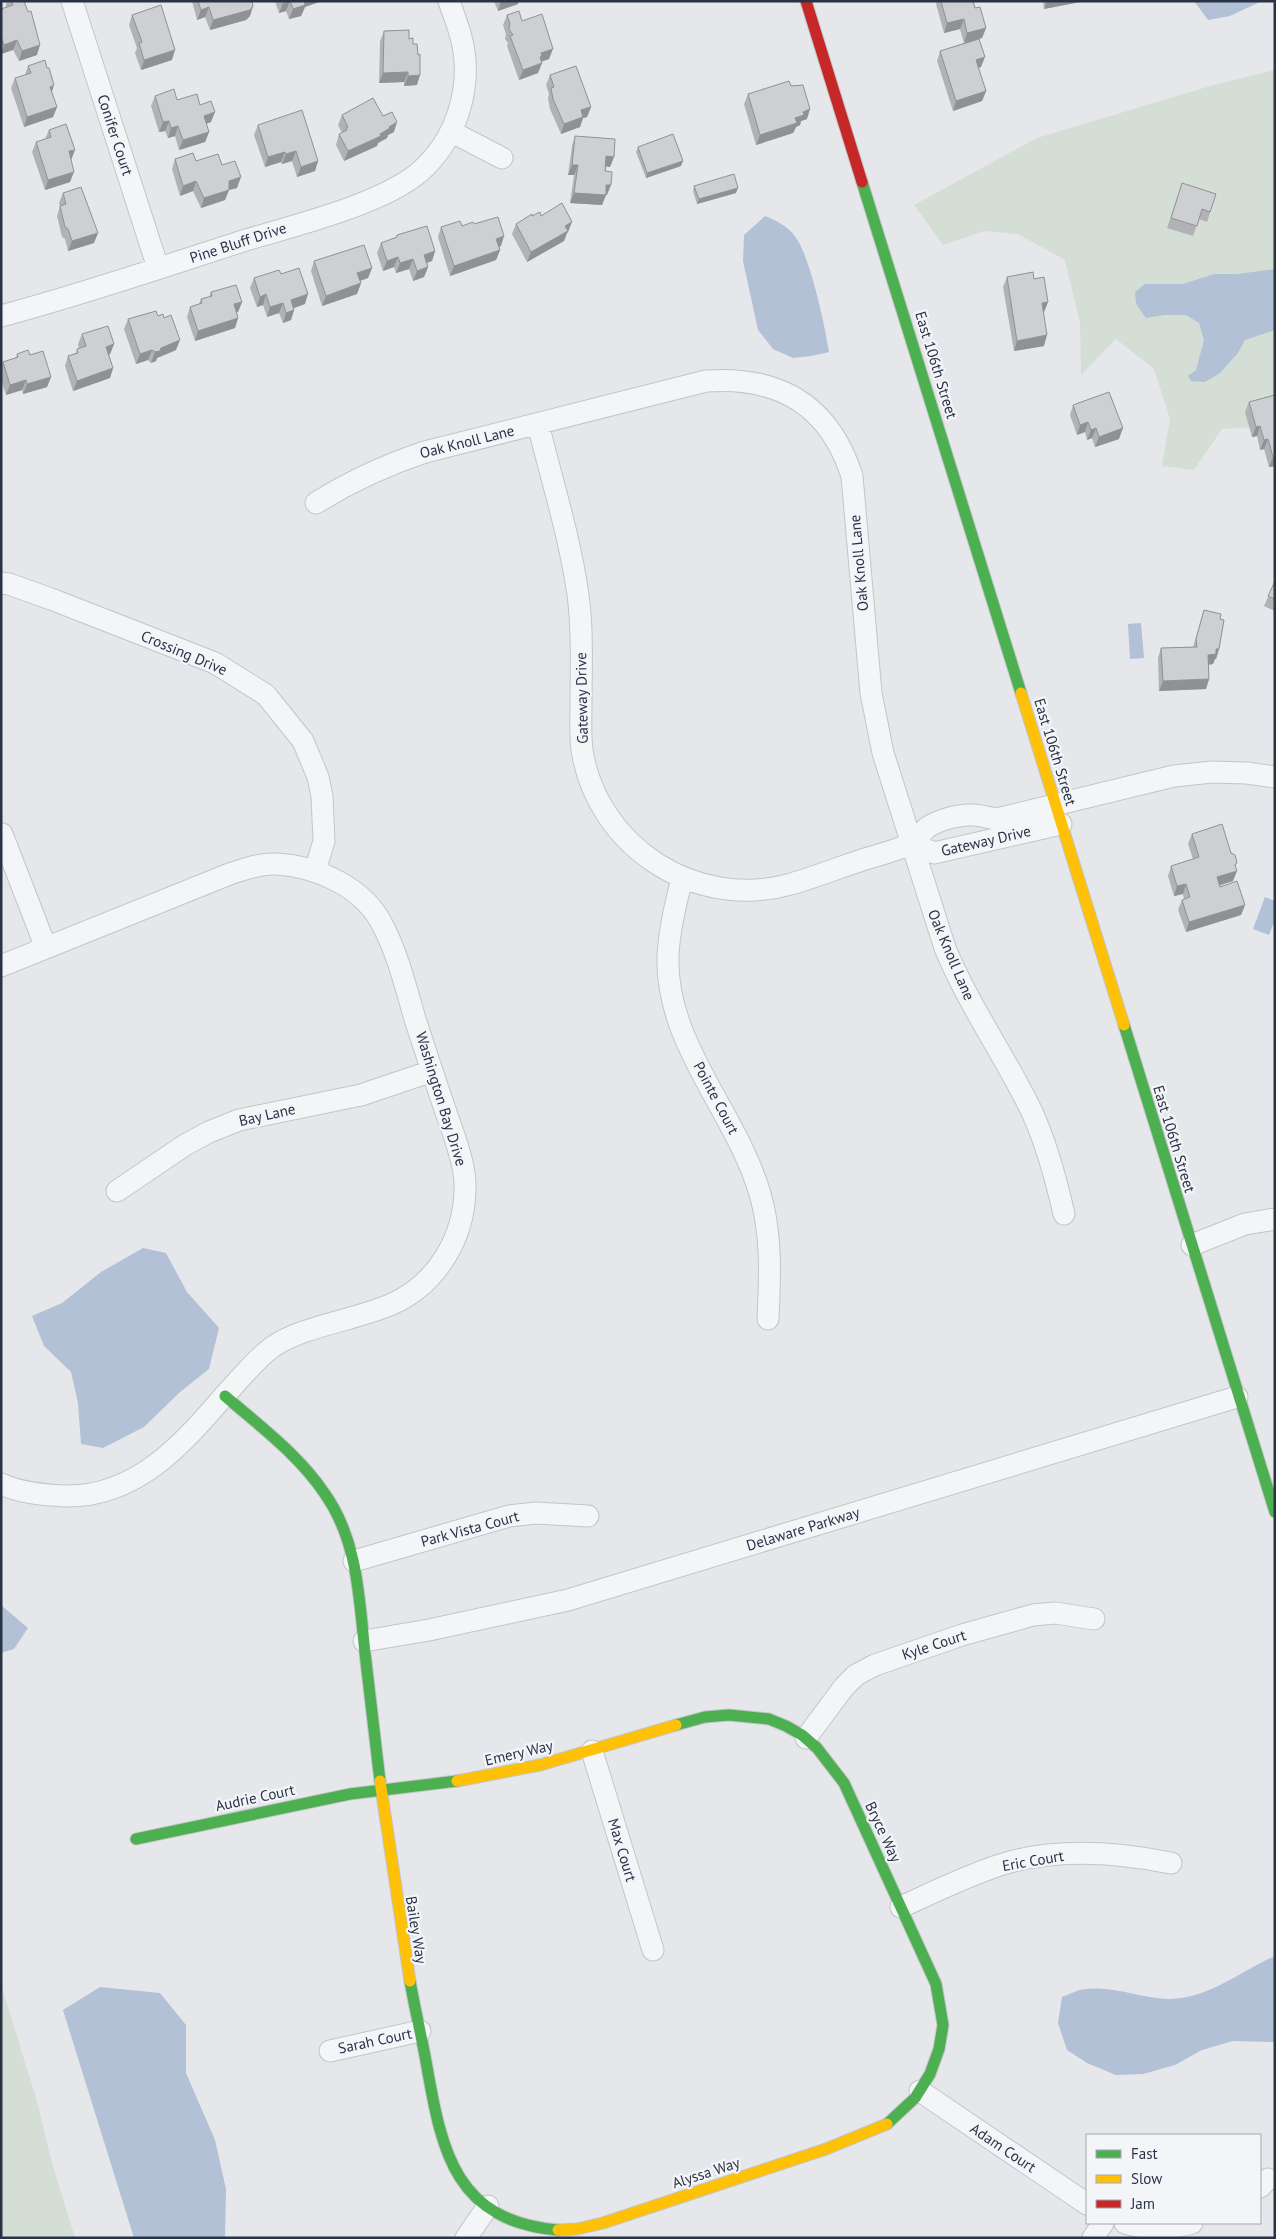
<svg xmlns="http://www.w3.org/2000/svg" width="1276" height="2239" font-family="'PT Sans',sans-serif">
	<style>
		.green { fill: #d4ded5 }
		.water { fill: #b2c1d6 }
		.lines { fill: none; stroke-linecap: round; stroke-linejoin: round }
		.street-casing { stroke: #c3c5c8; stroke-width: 23 }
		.fast-casing { stroke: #c3c5c8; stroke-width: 13 }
		.slow-casing { stroke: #c3c5c8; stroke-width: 13 }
		.jam-casing { stroke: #c3c5c8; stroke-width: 13 }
		.street { stroke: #f4f5f7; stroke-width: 21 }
		.fast { stroke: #4caf50; stroke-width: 11 }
		.slow { stroke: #ffc107; stroke-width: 11 }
		.jam { stroke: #c62828; stroke-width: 11 }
		.wall { fill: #b0b2b5 }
		.shaded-wall { fill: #909194 }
		.building { fill: #cdcfd3; stroke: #909194 }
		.labels { text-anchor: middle; stroke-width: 4.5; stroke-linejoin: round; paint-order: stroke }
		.street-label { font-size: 15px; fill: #2a3245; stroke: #f3f5f9 }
	</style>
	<rect width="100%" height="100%" fill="#e5e7ea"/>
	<path class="green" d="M1275,70V426L1222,429L1194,470L1162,466L1170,419L1154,369L1116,339L1081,375L1080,323L1065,260L1018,234L984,231L943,245L914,205L1037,138L1217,84Z
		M1,1985L37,2101L52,2163L75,2238H1Z"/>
	<path class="water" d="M1194,1H1262L1230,16L1208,20Z
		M765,216C778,221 791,228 798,241C811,262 825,326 829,352L811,356L793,358L773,349L758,330L743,261L744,235Z
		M1275,269V330L1245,340L1238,353L1220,373L1205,382L1191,381L1188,376L1196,370L1204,340L1199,323L1186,315H1164L1146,318L1136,304L1135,292L1145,284H1183L1214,274H1237Z
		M1141,623L1144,658L1130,659L1128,624Z
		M1265,897L1275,901V920L1269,935L1253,929Z
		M143,1248L166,1253L187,1292L219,1328L209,1369L180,1392L144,1427L103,1448L81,1444L78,1403L71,1372L44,1346L32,1316L62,1303L101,1272Z
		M1,1605L28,1628L14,1649L1,1653Z
		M1275,1956V2042L1233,2041L1202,2050L1175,2065L1143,2074L1116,2075L1087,2063L1067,2050L1058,2023L1062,1997C1070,1994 1079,1989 1087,1989C1116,1986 1142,1999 1170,1999C1208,1999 1241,1971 1275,1956Z
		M100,1987L160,1993L186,2025V2073L215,2140L226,2189L225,2238H134L63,2010Z"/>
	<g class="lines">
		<defs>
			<path id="street" d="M72,1L158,268
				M452,132L502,158
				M1,316C84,294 165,266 246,240C296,225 392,202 426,166C459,133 473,82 461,37C458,25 453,13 449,1
				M538,424C552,481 570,538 578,595C583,631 581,668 581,704C581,719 580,735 582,750C597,847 696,911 791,884C815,877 838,868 862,860C878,855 895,851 910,844C917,841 921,832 928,827C939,820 959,814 972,815C980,815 989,818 997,819L1174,776L1212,772L1247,773L1275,777
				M316,503C351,481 386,465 425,452L706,381C779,376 829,405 852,476L871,693L883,753L945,948C969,1006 1005,1056 1032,1112C1047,1145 1056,1179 1064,1214
				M1,583L9,584L51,599L215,663L266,695L303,741L318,777L322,796L324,841L315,871
				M2,834L46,948
				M912,843L934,853L1061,824
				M682,878C676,903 669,930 668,956C665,1044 737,1113 760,1194C772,1234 770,1278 768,1319
				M1,966L232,873C246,869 261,863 276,864C317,866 365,888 383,926C398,955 406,988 415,1019C428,1059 441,1099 455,1138C460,1155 466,1172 465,1190C464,1238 437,1284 392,1304C357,1320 301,1326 271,1348C253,1362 240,1379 224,1396C181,1446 135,1498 64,1496C43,1495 21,1493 1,1484
				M117,1191L185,1145L209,1132L239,1120L361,1095L432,1071
				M1192,1245L1245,1224L1275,1219
				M354,1561L509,1516L536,1513L588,1516
				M364,1641L429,1630L568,1600L1237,1397
				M806,1738L844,1687L856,1675L875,1665L962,1635L1033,1615L1055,1613L1094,1619
				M592,1751L653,1950
				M901,1907C934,1892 966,1876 1000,1865C1055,1847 1116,1852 1171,1863
				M330,2051L420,2031
				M920,2091L1087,2204
				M1260,2187L1268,2179
				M1125,2223C1147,2230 1170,2229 1192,2223
				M466,2238L488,2206
				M1093,2238L1103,2223"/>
			<path id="fast" d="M862,182L1021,693
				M1124,1025L1275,1512
				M225,1396C260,1426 299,1455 325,1494C358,1541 359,1598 365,1653C370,1696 375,1738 380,1781
				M676,1725L705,1717L729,1715L769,1719L786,1726L802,1735L817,1748L844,1783L936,1984L943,2025L939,2049L930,2074L915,2098L887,2124
				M136,1839L350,1794L457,1781
				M410,1981C415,2010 422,2038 427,2067C442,2153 456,2221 558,2230"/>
			<path id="slow" d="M1021,693L1124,1025
				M380,1781L410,1981
				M457,1781L540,1765L676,1725
				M558,2230L577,2229L603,2223L826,2149L887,2124"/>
			<path id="jam" d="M806,1L862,182"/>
		</defs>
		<use href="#street" class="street-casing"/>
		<use href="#fast" class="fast-casing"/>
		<use href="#slow" class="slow-casing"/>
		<use href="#jam" class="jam-casing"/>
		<use href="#street" class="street"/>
		<use href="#fast" class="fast"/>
		<use href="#slow" class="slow"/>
		<use href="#jam" class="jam"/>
	</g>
	<path class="wall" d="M7,1H24L37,55L19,61L13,50L1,54V9L6,7V5Z
		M192,1H252L253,6L250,16L246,20L210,30L205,17L197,20Z
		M275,1H319V2L305,7L301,16L289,19L286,11L279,13Z
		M494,1H519L518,4L498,11Z
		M937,1H973L975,8L986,28L982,38L979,39L981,67L978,68L986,91L982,101L953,111L937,61L940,51L964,43L960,29L944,33L936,4Z
		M1043,1H1085L1044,9Z
		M132,15L172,60L141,70L135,53L137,48L129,25Z
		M507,15L522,21L549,59L541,62L542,63L538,73L519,80L507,46L508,43L505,39L506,34L503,25Z
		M384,31L409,39L417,85L404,86V82L379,83L380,41Z
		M28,66L52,93L57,107L53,117L24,127L11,88L15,78L25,75Z
		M550,75L591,107L587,117L583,118L580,127L561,134L550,109L548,98L549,94L546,85Z
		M791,86L807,119L801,121L800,125L796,127L793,133L756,145L744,104L748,94Z
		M155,96L200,105L211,122L206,124L209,132L205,142L179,150L175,136L168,138L165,131L159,132L151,106Z
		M342,115L383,116L394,132L388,135L387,138L378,143L377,146L344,161L336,145L339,134L342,133L338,125Z
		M258,125L318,161L315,171L297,177L292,161L282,164L281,162L265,167L254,135Z
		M49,130L71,160L70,182L45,190L32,152L36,142L45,139Z
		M575,136L614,157L610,167L606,166L607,195H606L602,205L570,203L574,175H568L572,146Z
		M638,147L681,166L646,178L636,152Z
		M175,159L196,161L222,165L237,188L229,190L225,200L201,208L193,191L180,196L172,169Z
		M694,186L736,193L697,204L693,191Z
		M63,193L94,243L68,251L65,239L62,237L57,216L60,206L59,203Z
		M1179,193L1216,194L1207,222L1199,219L1193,236L1167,228Z
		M532,216H541L568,232L567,233L564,241L527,262L512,234L516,224Z
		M474,224L501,246L499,247L500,250L496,260L450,276L438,237L441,227L462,226Z
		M397,235L435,251L432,261L427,263L428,267L424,277L413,281L409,269L396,273L394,267L383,271L377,253L381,243L396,238Z
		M314,261L372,268L368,278L360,281L361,283L357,294L322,306L311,271Z
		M281,274L305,304L294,308V310L291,320L283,323L279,313L267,317L263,305L257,307L250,288L254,278Z
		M1007,277L1034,279L1048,302L1044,312H1043L1044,346L1014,351L1003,287Z
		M211,292L242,302L238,312H236L238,318L235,328L195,341L187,317L190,307L199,304L201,299L209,297Z
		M158,316L176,350L157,358L156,361L151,363L148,360L136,364L124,329L128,319Z
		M82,334L114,344L110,354L109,355L113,368L110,378L73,391L65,366L68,356L76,353L77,349H79L78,344Z
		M17,354L30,355L51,377L47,387L23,394L22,390L6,395L1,380V365L3,362L16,358Z
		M1275,395V466L1269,467L1264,449L1260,450L1257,436L1252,437L1245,412L1249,402Z
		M1073,405L1119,439L1095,447L1092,438L1087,440L1085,432L1077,435L1070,415Z
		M1275,581V611L1264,606Z
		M1204,610L1220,619L1219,649L1216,659H1215L1213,664L1208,665L1209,679L1206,689L1159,691L1158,658L1161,648L1193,647L1201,620Z
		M1192,834L1231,853L1237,862L1235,867L1233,881L1219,886L1220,887L1245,905L1241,915L1186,932L1178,910L1182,900L1184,899L1183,894L1174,896L1168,876L1171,866L1193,859L1188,844Z"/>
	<path class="shaded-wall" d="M290,1L286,11L279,13L283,3Z
		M302,1H319V2L305,7L301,16L289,19L293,9Z
		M501,1H519L518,4L498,11Z
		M1047,1H1085L1044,9Z
		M253,6L250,16L246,20L210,30L213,20Z
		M209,7L205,17L197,20L201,10Z
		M964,19L960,29L944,33L947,23Z
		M986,28L982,38L964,43L967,33Z
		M17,40L13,50L1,54L4,45Z
		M40,45L37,55L19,61L22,51Z
		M553,49L549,59L540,62L542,63L538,73L519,80L523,70L541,53Z
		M175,50L172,60L141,70L144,60Z
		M985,57L981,67L972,70L976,60Z
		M408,72L404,82L379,83L383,73Z
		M420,75L417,85L404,86L408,76Z
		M54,85L51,95L50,87Z
		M986,91L982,101L953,111L956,101Z
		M57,107L53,117L24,127L27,117Z
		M591,107L587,117L583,118L580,127L561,134L564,124L581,110Z
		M810,109L807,119L801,121L800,125L796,127L793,133L756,145L760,135L795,118L803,112Z
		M215,112L211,122L200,126L204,116Z
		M169,121L165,131L159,132L163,122Z
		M397,122L394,132L388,135L387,138L378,143L377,146L344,161L348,151L380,134L389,127Z
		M178,126L175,136L168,138L171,128Z
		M209,132L205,142L179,150L183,140Z
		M75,150L71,160L65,162L69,151Z
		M296,151L292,161L282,164L286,154Z
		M285,152L281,162L265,167L268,157Z
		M606,156L614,157L610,167L603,166Z
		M318,161L315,171L297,177L301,167Z
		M683,161L681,166L646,178L647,173Z
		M572,165H578L574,175H568Z
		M74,172L70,182L45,190L48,180Z
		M241,177L237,188L229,190L225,200L201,208L204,198L229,181Z
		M196,181L193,191L180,196L183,186Z
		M606,185H611L607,195H603Z
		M738,188L736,193L697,204L699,199Z
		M574,193L606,195L602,205L570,203Z
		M572,222L568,232L567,233L564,241L527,262L531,252L565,226Z
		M98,233L94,243L68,251L72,241Z
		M504,236L501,246L493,249L496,239Z
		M500,250L496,260L450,276L454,266Z
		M435,251L432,261L420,265L424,255Z
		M398,257L394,267L383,271L387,261Z
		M413,259L409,269L396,273L400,263Z
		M428,267L424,277L413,281L417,271Z
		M372,268L368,278L353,283L357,273Z
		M361,283L357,294L322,306L326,296Z
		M266,294L263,305L257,307L260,297Z
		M308,294L305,304L288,310L291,300Z
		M242,302L238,312L230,315L234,304Z
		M1048,302L1044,312L1038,313L1042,303Z
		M283,303L279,313L267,317L270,307Z
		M294,310L291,320L283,323L286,313Z
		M238,318L235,328L195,341L198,331Z
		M1047,335L1044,346L1014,351L1017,341Z
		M180,340L176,350L157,358L156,361L151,363L155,352L161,348Z
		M114,344L110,354L103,357L106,347Z
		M152,350L148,360L136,364L140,354Z
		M113,368L110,378L73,391L77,381Z
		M51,377L47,387L23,394L27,384Z
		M26,380L22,390L6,395L10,385Z
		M1088,422L1085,432L1077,435L1080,425Z
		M1260,426L1257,436L1252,437L1256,427Z
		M1096,428L1092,438L1087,440L1091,430Z
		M1123,428L1119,439L1095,447L1099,437Z
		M1268,439L1264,449L1260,450L1264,440Z
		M1273,457H1275V466L1269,467Z
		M1216,649H1219L1216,659H1215L1213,664L1204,665L1208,655Z
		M1209,679L1206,689L1159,691L1163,681Z
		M1237,862L1233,872L1237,871L1233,881L1213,887L1217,877L1235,865Z
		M1186,884L1183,894L1174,896L1177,886Z
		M1245,905L1241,915L1186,932L1189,922Z"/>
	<path class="building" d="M12,1H24L28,12L31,11L40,45L22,51L17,40L4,45L1,36V9L13,5Z
		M198,1H252L253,6L250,10L213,20L209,7L201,10Z
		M290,1H304L305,5L293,9Z
		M941,1H973L975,8L980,7L986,28L967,33L964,19L947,23Z
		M161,5L175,50L144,60L139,43L142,42L132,15Z
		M519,11L522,21L542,14L553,49L541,53L542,56L540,57L542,63L523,70L510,36L513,35L509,29L510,24L507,15Z
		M409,30V39L413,38V44H417L418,55L420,54V75L408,76V72L383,73L384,31Z
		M979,39L985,57L976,60L986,91L956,101L940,51Z
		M45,60L47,68H49L54,85L50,87L57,107L27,117L15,78L31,73L28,66Z
		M576,66L591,107L581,110L583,117L564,124L553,99L551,88L554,87L550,75Z
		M789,81L791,86L803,85L810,109L803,112L804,115L795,118L797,123L760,135L748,94Z
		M174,89L177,100L197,94L200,105L211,101L215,112L204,116L209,132L183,140L178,126L171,128L169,121L163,122L155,96Z
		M373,98L383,116L392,112L397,122L389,127L390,128L380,134L381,136L348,151L339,134L347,130L346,128L348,127L342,115Z
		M302,110L318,161L301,167L296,151L286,154L285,152L268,157L258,125Z
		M66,124L75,150L69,151L74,172L48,180L36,142L51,137L49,130Z
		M673,134L683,161L647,173L638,147Z
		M575,136L615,139L614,157L606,156L605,171L612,172L611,185H606V195L574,193L578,165H572Z
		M193,153L196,161L218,154L222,165L235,161L241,177L229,181V190L204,198L196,181L183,186L175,159Z
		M734,174L738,188L699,199L694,186Z
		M1182,183L1216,194L1210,212L1202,209L1197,226L1171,218Z
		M81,187L98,233L72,241L68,229L65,227L60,206L66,204L63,193Z
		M562,203L572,222L565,226L568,231L531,252L516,224L532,214V216L540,212L541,216Z
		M498,217L504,236L496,239L500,250L454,266L441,227L460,221L462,226L473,222L474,224Z
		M427,226L435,251L424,255L428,267L417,271L413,259L400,263L398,257L387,261L381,243L397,237V235Z
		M364,245L372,268L357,273L361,283L326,296L314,261Z
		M299,268L308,294L291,300L294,310L286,313L283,303L270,307L266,294L260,297L254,278L279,270L281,274Z
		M1033,272L1034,279L1044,277L1048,302L1042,303L1047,335L1017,341L1007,277Z
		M236,285L242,302L234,304L238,318L198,331L190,307L202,303L201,299L212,296L211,292Z
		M156,311L158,316L163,314L164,318L171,315L180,340L161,348L160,351L155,352L152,350L140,354L128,319Z
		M108,326L114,344L106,347L113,368L77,381L68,356L78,353L77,349L86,346L82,334Z
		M28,350L30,355L43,351L51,377L27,384L26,380L10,385L3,362L18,357L17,354Z
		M1109,392L1123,428L1099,437L1096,428L1091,430L1088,422L1080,425L1073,405Z
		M1275,395V457H1273L1268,439L1264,440L1260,426L1256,427L1249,402Z
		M1275,581V599L1268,596Z
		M1204,610L1221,614L1220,619L1224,620L1219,649H1216V654L1208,655L1209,679L1163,681L1161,648L1197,647L1196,639Z
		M1222,824L1231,853L1235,855L1237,862L1235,865L1237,871L1217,877L1220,887L1237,881L1245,905L1189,922L1182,900L1190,897L1186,884L1177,886L1171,866L1199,857L1192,834Z"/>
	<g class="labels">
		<g class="street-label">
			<text transform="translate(115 135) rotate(72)" y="5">Conifer Court</text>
			<text transform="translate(238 243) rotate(-18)" y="5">Pine Bluff Drive</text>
			<text transform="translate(936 365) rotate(73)" y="5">East 106th Street</text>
			<text transform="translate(467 442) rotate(-14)" y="5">Oak Knoll Lane</text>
			<text transform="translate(859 563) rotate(-95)" y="5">Oak Knoll Lane</text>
			<text transform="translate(184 653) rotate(23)" y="5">Crossing Drive</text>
			<text transform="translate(582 698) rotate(-91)" y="5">Gateway Drive</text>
			<text transform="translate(1055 752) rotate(73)" y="5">East 106th Street</text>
			<text transform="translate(986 841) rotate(-13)" y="5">Gateway Drive</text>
			<text transform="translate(951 955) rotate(67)" y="5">Oak Knoll Lane</text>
			<text transform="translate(716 1098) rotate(62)" y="5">Pointe Court</text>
			<text transform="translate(441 1099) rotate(73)" y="5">Washington Bay Drive</text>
			<text transform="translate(267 1115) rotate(-13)" y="5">Bay Lane</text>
			<text transform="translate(1174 1139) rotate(73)" y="5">East 106th Street</text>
			<text transform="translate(470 1529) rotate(-15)" y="5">Park Vista Court</text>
			<text transform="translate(803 1529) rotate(-17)" y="5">Delaware Parkway</text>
			<text transform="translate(934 1645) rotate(-18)" y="5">Kyle Court</text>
			<text transform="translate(519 1753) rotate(-13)" y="5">Emery Way</text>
			<text transform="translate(255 1798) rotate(-12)" y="5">Audrie Court</text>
			<text transform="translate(883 1832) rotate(65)" y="5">Bryce Way</text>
			<text transform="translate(622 1850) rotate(73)" y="5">Max Court</text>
			<text transform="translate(1033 1861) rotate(-10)" y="5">Eric Court</text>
			<text transform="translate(416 1930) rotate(81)" y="5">Bailey Way</text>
			<text transform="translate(375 2041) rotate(-12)" y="5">Sarah Court</text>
			<text transform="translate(1003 2148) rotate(34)" y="5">Adam Court</text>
			<text transform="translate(706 2173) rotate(-18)" y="5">Alyssa Way</text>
		</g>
	</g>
	<rect width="1276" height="2239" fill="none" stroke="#2a3245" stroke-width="5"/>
	<rect x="1086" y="2134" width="175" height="90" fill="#f3f5f9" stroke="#a3a7b1"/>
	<rect x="1096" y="2150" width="25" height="8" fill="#4caf50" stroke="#a3a7b1"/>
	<text x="1131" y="2159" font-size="15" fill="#2a3245">Fast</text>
	<rect x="1096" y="2175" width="25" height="8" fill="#ffc107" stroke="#a3a7b1"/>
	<text x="1131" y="2184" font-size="15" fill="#2a3245">Slow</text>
	<rect x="1096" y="2200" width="25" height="8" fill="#c62828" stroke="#a3a7b1"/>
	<text x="1131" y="2209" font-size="15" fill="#2a3245">Jam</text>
</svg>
